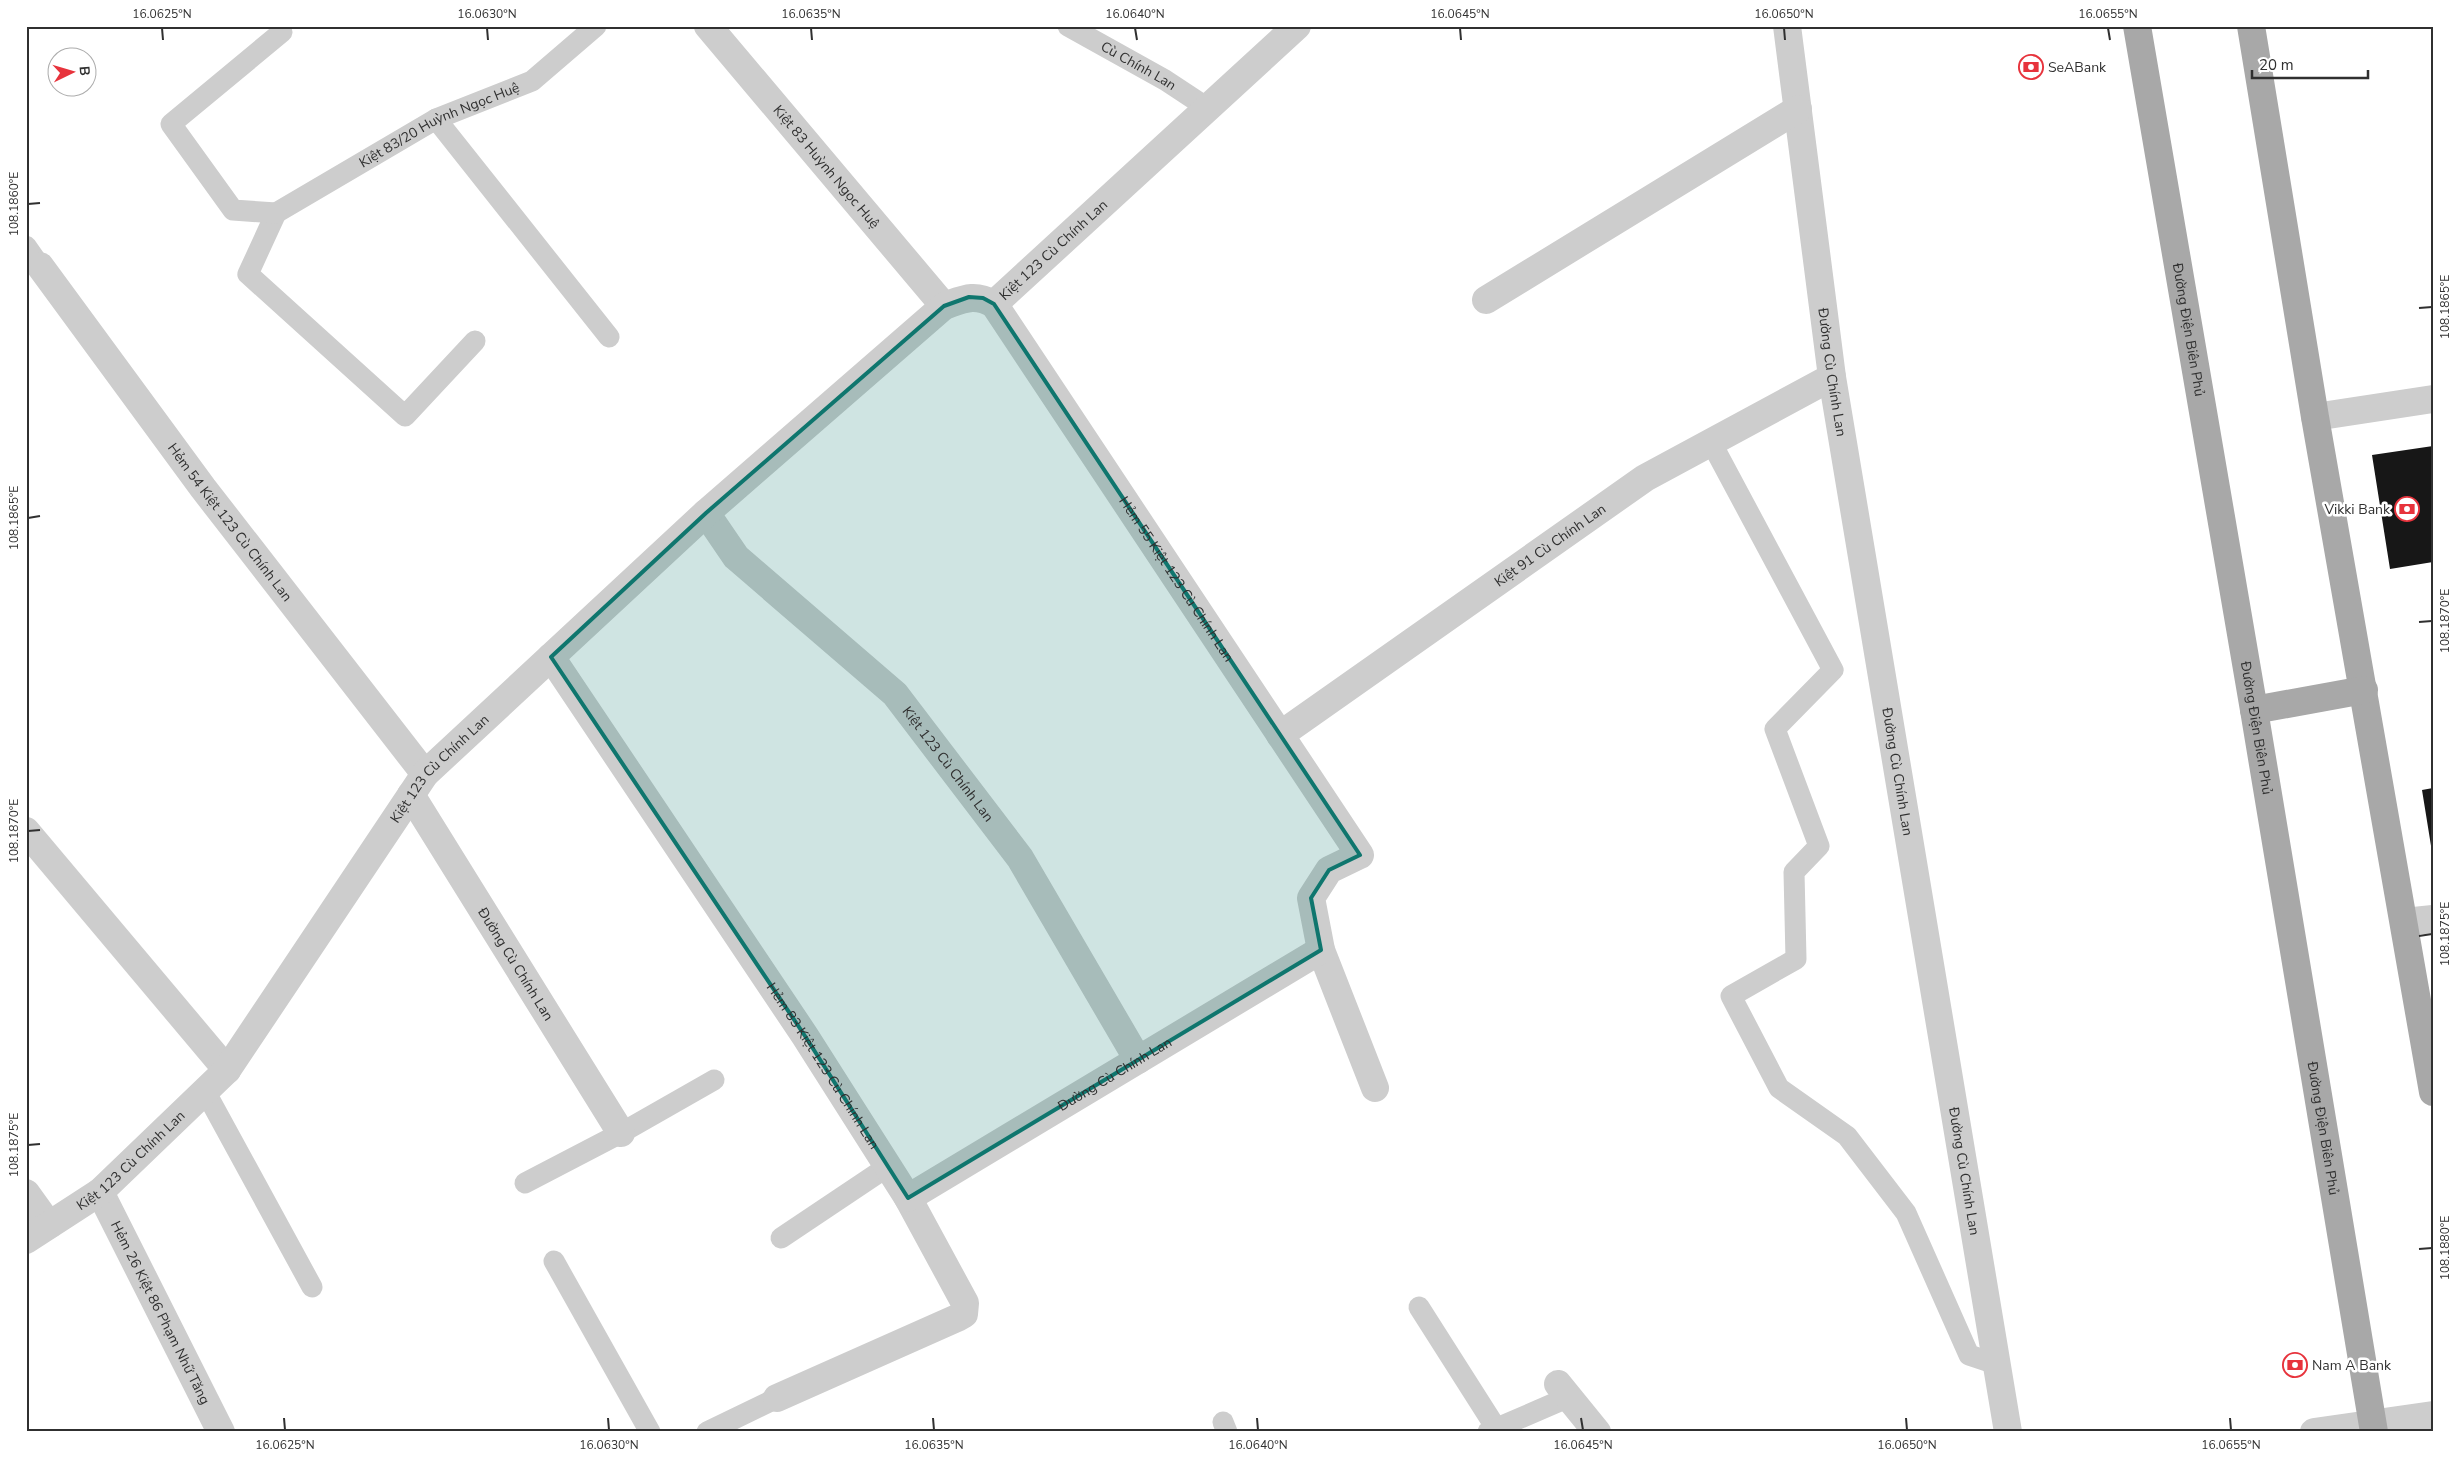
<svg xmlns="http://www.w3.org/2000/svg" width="2459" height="1458" font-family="'Nunito Sans',sans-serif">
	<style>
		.building { fill: #171717 }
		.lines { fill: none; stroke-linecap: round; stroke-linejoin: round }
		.lane { stroke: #cdcdcd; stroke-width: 21 }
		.street { stroke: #cdcdcd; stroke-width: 28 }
		.primary { stroke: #a8a8a8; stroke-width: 28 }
		.marked { fill: #0f766e; fill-opacity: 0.2; stroke: #0f766e; stroke-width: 4; stroke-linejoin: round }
		.ticks { fill: none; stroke: #303030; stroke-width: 2 }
		.labels { text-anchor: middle; stroke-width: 5; stroke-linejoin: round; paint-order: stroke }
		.street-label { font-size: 14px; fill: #303030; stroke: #fff }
		.poi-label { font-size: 14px; fill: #303030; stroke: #fff; text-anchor: start }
		.neatline { fill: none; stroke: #303030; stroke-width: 2 }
		.ticks-label { font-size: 12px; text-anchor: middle; fill: #303030 }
	</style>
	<rect width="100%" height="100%" fill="#fff"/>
	<path class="building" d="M2433,446V562L2390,569L2372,455Z
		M2433,788V852H2432L2422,790Z"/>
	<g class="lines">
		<g class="lane">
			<path id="s1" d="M1068,26L1165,80L1209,109"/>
			<path d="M436,119L609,337"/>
			<path d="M276,213L248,274L405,416L475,341"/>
			<path id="s2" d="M276,213L436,119L532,81L596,26"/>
			<path d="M276,213L233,210L171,124L282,32"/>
			<path d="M26,246L40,266"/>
			<path d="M1711,442L1833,670L1775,729L1819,846L1794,872L1796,959L1731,996L1779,1088L1847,1136L1906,1213L1969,1355L1996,1364"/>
			<path d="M205,1091L312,1287"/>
			<path d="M525,1183L621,1133L714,1080"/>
			<path d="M781,1238L887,1167"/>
			<path d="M554,1261L650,1432"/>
			<path d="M1419,1307L1496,1428"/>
			<path d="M1223,1422L1227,1432"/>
			<path d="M707,1432L777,1398"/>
			<path d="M1488,1432L1569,1397"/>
		</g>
		<g class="street">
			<path id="s3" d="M708,26L944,306"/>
			<path id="s4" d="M1787,26L1832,377L2008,1432"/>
			<path id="s5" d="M40,266L203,488L425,774"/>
			<path d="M1486,300L1798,109"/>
			<path id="s6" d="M994,304L1360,855L1329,870L1311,898L1321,950L1375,1088"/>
			<path d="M2315,417L2433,399"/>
			<path id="s7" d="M706,513L736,557L895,694L1020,858L1138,1060"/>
			<path id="s8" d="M551,657L805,1036L908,1198L965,1303L964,1314L957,1318L777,1398"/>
			<path id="s9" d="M1280,735L1645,478L1832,377"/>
			<path id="s10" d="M411,795L621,1133"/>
			<path d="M26,831L227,1070"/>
			<path d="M2404,922L2433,919"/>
			<path id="s11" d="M100,1192L221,1432"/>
			<path d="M26,1193L49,1225"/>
			<path id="s12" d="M908,1198L1321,950"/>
			<path id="s13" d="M26,1240L100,1192L227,1070L425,774L706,513L944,306C964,299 974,293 994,304L1297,26"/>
			<path d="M1558,1384L1597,1432"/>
			<path d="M2314,1432L2433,1415"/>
		</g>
		<g class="primary">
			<path id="s14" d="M2137,26L2254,710L2374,1432"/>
			<path d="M2251,26L2315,417L2433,1092"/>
			<path d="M2254,710L2364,690"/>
		</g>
	</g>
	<path class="marked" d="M969,297L983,298L994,304L1360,855L1329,870L1311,898L1321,950L908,1198L805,1036L551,657L706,513L944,306Z"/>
	<path class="ticks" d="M162,28L163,40M487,28L488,40M811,28L812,40M1135,28L1137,40M1460,28L1461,40M1784,28L1785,40M2108,28L2110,40M28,204L40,203M2419,308L2432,307M28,518L40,516M2419,622L2432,621M28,831L40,830M2419,936L2432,934M28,1145L40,1144M2419,1249L2432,1248M284,1418L285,1430M608,1418L609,1430M933,1418L934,1430M1257,1418L1258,1430M1581,1418L1583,1430M1906,1418L1907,1430M2230,1418L2231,1430"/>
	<defs>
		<symbol id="bank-ring" viewBox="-11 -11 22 22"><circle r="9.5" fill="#fff" stroke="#e7333c" stroke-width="1.5"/><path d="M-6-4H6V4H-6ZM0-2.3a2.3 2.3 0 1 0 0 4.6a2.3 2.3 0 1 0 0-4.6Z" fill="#e7333c"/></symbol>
	</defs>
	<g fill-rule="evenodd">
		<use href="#bank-ring" x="2017" y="53" width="28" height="28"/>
		<use href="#bank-ring" x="2393" y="495" width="28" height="28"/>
		<use href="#bank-ring" x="2281" y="1351" width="28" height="28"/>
	</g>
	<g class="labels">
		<g class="street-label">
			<text dy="5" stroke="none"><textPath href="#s1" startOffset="81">Cù Chính Lan</textPath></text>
			<text dy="5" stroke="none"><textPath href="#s2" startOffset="186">Kiệt 83/20 Huỳnh Ngọc Huệ</textPath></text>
			<text dy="5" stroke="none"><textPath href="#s3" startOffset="184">Kiệt 83 Huỳnh Ngọc Huệ</textPath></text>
			<text dy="5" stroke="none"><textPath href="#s13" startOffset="1452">Kiệt 123 Cù Chính Lan</textPath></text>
			<text dy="5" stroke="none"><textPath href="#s14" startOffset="308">Đường Điện Biên Phủ</textPath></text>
			<text dy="5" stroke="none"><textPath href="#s4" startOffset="349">Đường Cù Chính Lan</textPath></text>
			<text dy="5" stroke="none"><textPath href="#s5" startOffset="319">Hẻm 54 Kiệt 123 Cù Chính Lan</textPath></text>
			<text dy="5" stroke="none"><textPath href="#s9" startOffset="330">Kiệt 91 Cù Chính Lan</textPath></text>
			<text dy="5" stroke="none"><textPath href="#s6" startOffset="330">Hẻm 55 Kiệt 123 Cù Chính Lan</textPath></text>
			<text dy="5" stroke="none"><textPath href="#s14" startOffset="712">Đường Điện Biên Phủ</textPath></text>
			<text dy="5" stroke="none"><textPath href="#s7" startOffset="351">Kiệt 123 Cù Chính Lan</textPath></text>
			<text dy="5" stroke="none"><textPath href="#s13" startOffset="634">Kiệt 123 Cù Chính Lan</textPath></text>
			<text dy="5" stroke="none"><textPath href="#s4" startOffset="754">Đường Cù Chính Lan</textPath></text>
			<text dy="5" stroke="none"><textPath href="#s10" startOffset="199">Đường Cù Chính Lan</textPath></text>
			<text dy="5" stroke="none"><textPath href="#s8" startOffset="491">Hẻm 83 Kiệt 123 Cù Chính Lan</textPath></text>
			<text dy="5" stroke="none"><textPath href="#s12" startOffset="241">Đường Cù Chính Lan</textPath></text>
			<text dy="5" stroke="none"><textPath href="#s14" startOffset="1118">Đường Điện Biên Phủ</textPath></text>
			<text dy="5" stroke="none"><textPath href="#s13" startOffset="132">Kiệt 123 Cù Chính Lan</textPath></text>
			<text dy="5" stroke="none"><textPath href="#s4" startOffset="1159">Đường Cù Chính Lan</textPath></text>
			<text dy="5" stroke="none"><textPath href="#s11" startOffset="135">Hẻm 26 Kiệt 86 Phạm Nhữ Tăng</textPath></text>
		</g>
		<g class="poi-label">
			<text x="2048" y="72">SeABank</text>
			<text x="2390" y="514" text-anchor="end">Vikki Bank</text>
			<text x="2312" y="1370">Nam A Bank</text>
		</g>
	</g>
	<rect width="2459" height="1458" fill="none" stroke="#ffffff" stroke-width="55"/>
	<g transform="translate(72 72) rotate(85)"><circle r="24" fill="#ffffff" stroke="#acacac"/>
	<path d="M0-4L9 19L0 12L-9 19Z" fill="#e7333c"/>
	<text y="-8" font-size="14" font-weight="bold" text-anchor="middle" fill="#303030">B</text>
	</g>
	<path d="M2252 70v8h116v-8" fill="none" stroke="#303030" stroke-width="2.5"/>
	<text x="2259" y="70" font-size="15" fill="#303030" stroke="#ffffff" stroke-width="4" paint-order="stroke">20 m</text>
	<rect x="28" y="28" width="2404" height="1402" class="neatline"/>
	<g class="ticks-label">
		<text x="162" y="18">16.0625°N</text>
		<text x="487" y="18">16.0630°N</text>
		<text x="811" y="18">16.0635°N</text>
		<text x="1135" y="18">16.0640°N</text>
		<text x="1460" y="18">16.0645°N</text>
		<text x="1784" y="18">16.0650°N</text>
		<text x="2108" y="18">16.0655°N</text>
		<text transform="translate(14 204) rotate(-90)" y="4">108.1860°E</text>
		<text transform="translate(2445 307) rotate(-90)" y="4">108.1865°E</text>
		<text transform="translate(14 518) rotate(-90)" y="4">108.1865°E</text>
		<text transform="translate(2445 621) rotate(-90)" y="4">108.1870°E</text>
		<text transform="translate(14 831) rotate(-90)" y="4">108.1870°E</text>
		<text transform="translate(2445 934) rotate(-90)" y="4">108.1875°E</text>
		<text transform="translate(14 1145) rotate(-90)" y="4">108.1875°E</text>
		<text transform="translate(2445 1248) rotate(-90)" y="4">108.1880°E</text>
		<text x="285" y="1449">16.0625°N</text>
		<text x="609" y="1449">16.0630°N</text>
		<text x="934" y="1449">16.0635°N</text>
		<text x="1258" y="1449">16.0640°N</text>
		<text x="1583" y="1449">16.0645°N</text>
		<text x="1907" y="1449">16.0650°N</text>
		<text x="2231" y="1449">16.0655°N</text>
	</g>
</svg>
